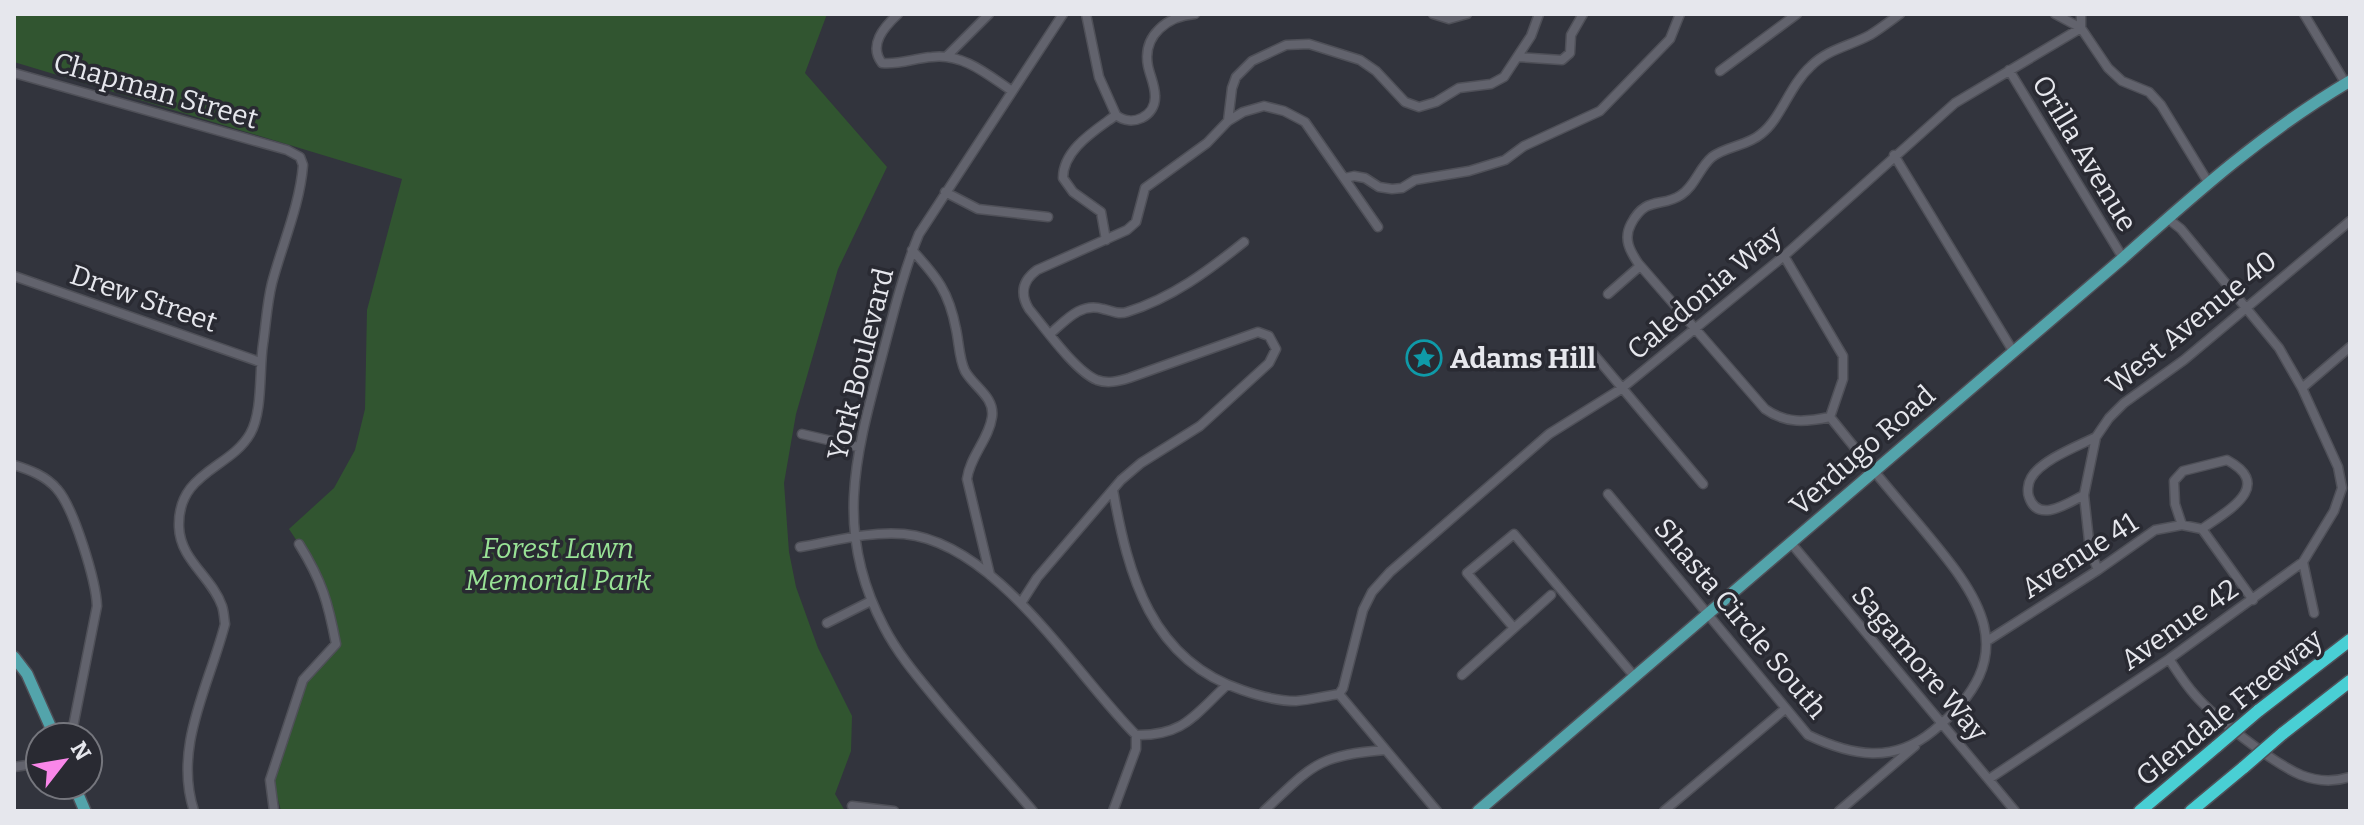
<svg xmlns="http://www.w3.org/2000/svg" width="2364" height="825" font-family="Bitter,serif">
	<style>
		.green { fill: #315530 }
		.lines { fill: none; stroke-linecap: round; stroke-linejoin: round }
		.minor-casing { stroke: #4f5058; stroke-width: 11 }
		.major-casing { stroke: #4f5058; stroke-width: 14 }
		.highway-casing { stroke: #4f5058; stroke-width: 15 }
		.minor { stroke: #62636d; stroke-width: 8 }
		.major { stroke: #53a4ab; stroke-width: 11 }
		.highway { stroke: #49cfd4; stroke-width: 12 }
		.highway-bridge-casing { stroke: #4f5058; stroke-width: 15; stroke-linecap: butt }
		.highway-bridge { stroke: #49cfd4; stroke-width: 12 }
		.labels { text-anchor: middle; stroke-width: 7; stroke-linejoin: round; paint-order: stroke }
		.street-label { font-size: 28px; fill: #e6e7ed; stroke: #292a32 }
		.poi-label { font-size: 28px; font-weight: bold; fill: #e6e7ed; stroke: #292a32; text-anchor: start }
		.park-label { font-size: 28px; font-style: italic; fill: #98e295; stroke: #292a32 }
	</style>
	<rect width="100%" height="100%" fill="#32343d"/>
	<path class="green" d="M14,14H827L805,73L887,167L838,269L796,414L784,483L789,552L796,587L818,648L852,716L851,751L835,794L845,811H281L273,781L305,680L325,663L333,651L335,629L312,564L289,529L334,488L355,450L365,409L367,310L402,179L14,62Z"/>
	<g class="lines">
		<defs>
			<path id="minor" d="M898,14C884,27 868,45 882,63C899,65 915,58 932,57C963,53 988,75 1012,91
				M1086,14L1099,77L1116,115C1096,130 1063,149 1063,178L1073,192L1101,212L1106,240
				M1433,14L1449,19L1467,14
				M2055,14L2081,28L2108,68L2122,81L2149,92L2161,105L2208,182
				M2304,14L2346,84
				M947,56L989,14
				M1518,57L1562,60L1570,53L1571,35L1583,14
				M2009,70L2123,258
				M1720,71L1797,14
				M14,73L287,150L300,157L303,165C300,205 282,245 272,283C267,303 266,324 263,344C259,370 263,412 250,434C230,469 177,472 179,527C180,560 212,577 222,606C224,612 224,618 225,624C209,686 173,747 194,811
				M1116,115C1132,128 1156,116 1155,96C1155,85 1150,76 1148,66C1142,35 1168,16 1195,14
				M1228,121L1232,88L1236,77L1252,61L1286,45L1309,44L1360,60L1376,71L1405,102L1419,107L1436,102L1459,88L1491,84L1504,77L1531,36L1539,14
				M1894,155L2013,351
				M1345,178L1354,176L1365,178L1379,187L1392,189L1402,188L1415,180L1469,171L1505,160L1524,146L1600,111L1670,39L1680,14
				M945,192L978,209L1048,217
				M912,250C937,277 949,292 956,329C959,342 959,359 965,371C974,387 995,397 992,417C989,439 970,456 967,479L990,575
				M1784,256L1843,356V379L1830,417
				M14,276L260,362
				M1608,294L1640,266
				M1050,334C1066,320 1081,302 1103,309C1113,311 1118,315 1127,312C1172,298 1208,271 1244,242
				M1591,351L1703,484
				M2302,388L2350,347
				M1830,417C1806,422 1786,424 1765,409L1638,263C1630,251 1623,239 1631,224C1646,195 1662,208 1681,195C1695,186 1699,168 1712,157C1727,146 1747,146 1761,134C1781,119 1789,86 1811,66C1828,49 1850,46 1870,35C1880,29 1890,21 1900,14
				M802,434L858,447
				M14,465C30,470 46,476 57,489C74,508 96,581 97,606L71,737
				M1113,490C1128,575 1151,660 1242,690C1259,696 1278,701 1296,701C1310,700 1325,696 1339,694L1437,811
				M1608,494L1808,735C1852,756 1893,764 1933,731C2028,653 1979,596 1916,521C1887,487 1858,452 1830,417
				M2084,495C2068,503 2038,524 2029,497C2027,492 2028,483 2031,478C2041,460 2078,446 2096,437
				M2182,525L2175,504L2174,481L2183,471L2227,460C2275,486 2227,511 2202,529
				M2202,529L2253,600
				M1791,543L2015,811
				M800,547C834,541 870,531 904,534C997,543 1074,673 1136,735C1184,736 1194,715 1227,685
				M2303,562L2314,613
				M2098,570L2090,550L2084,495L2096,437L2109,418L2124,403L2184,360L2350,221
				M1021,603L1037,578L1121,480L1141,463L1200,426L1269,363L1276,349L1269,336L1258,332L1129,378C1119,381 1108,384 1097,380C1075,371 1045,328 1029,309C1020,294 1022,281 1037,270L1127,230L1136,222L1145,188L1207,143L1228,121L1243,112L1264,106L1284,111L1305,122L1378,227
				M827,623L871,601
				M1514,628L1467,573L1514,534L1634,676
				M1987,641L2098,570L2155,530L2182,525L2202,529
				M2169,659C2177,671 2185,684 2195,695C2215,718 2273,763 2301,775C2316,781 2334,782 2350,777
				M1462,675L1551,595
				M1339,694L1343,688L1363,610L1372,592L1390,572L1549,434L1621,389L1784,256L1955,103L2081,28V14
				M14,767L40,763
				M1989,779L2169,659L2303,562L2334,511L2342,488L2338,467L2302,388L2279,348L2181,229L2167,218
				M852,806L894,811
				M274,811L270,780L303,680L336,644C328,602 322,581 299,544
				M1033,811C1004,777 974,744 945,710C923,683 900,658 884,627C833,531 856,454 882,356C893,315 903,273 919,234L1063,14
				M1113,811L1136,749V735
				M1264,811C1312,766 1317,755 1385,750
				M1664,811L1785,709
				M1839,811L1915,746"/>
			<path id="major" d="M14,657L27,674L55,737
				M74,785L85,811
				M1478,811L2123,258C2197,192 2264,132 2350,81"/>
			<path id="highway" d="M2258,711L2350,640
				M2282,734L2350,681
				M2140,811L2217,746
				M2191,811L2244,767"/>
		</defs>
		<use href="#minor" class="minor-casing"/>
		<use href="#major" class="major-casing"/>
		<use href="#highway" class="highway-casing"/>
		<use href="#minor" class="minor"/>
		<use href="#major" class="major"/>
		<use href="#highway" class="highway"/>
		<defs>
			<path id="highway-bridge" d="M2217,746L2258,711
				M2244,767L2282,734"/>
		</defs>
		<use href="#highway-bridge" class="highway-bridge-casing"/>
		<use href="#highway-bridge" class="highway-bridge"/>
	</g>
	<defs>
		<symbol id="sight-ring" viewBox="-11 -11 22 22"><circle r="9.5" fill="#292a32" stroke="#0f9aa8" stroke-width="1.5"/><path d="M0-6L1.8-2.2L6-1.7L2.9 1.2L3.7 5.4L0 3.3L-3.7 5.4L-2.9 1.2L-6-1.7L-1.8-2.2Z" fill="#0f9aa8"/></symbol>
	</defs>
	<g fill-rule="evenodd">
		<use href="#sight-ring" x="1404" y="338" width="40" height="40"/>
	</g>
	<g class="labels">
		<g class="street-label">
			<text transform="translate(156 90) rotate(16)" y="10">Chapman Street</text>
			<text transform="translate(2085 153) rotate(59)" y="10">Orilla Avenue</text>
			<text transform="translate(1704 292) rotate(-40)" y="10">Caledonia Way</text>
			<text transform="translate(144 298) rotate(19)" y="10">Drew Street</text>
			<text transform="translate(2191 322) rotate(-39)" y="10">West Avenue 40</text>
			<text transform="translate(860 364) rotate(-76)" y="10">York Boulevard</text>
			<text transform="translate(1862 450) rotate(-41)" y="10">Verdugo Road</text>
			<text transform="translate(2079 555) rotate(-33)" y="10">Avenue 41</text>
			<text transform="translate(1741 618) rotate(50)" y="10">Shasta Circle South</text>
			<text transform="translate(2179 624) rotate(-35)" y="10">Avenue 42</text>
			<text transform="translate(1920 663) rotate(50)" y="10">Sagamore Way</text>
			<text transform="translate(2229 707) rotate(-39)" y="10">Glendale Freeway</text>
		</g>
		<g class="poi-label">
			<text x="1450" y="368">Adams Hill</text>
		</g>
		<g class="park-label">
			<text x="558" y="558">Forest Lawn<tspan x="558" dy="32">Memorial Park</tspan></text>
		</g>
	</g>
	<rect width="2364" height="825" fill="none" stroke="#e6e7ed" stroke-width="32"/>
	<g transform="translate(64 761) rotate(59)"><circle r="38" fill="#292a32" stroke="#75767d" stroke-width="2"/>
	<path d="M0-6L14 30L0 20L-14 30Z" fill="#f987e9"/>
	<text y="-12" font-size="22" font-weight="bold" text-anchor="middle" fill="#e6e7ed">N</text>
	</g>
</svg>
